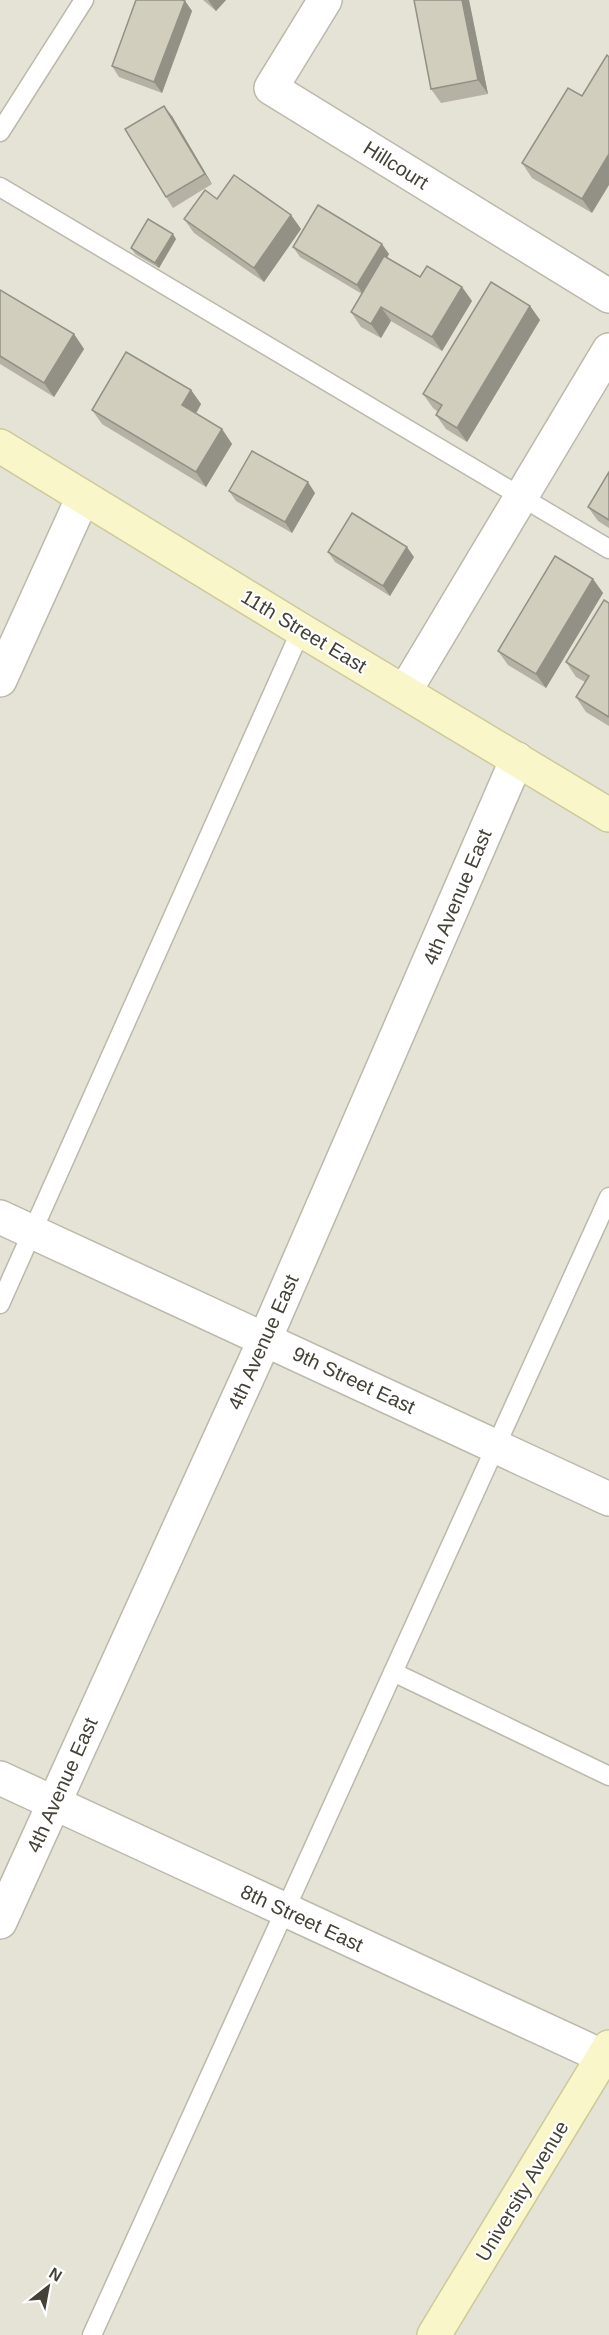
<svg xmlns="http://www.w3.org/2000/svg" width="609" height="2335" font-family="Arial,sans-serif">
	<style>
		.residential { fill: #e5e3d6 }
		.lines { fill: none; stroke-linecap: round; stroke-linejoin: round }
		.lane-casing { stroke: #bcb9ab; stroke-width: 21 }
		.street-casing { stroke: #bcb9ab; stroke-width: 36 }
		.secondary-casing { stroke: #cdc99b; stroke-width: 36 }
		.lane { stroke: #fff; stroke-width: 18 }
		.street { stroke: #fff; stroke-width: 33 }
		.secondary { stroke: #f9f6ca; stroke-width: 33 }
		.wall { fill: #b5b1a3 }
		.shaded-wall { fill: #939085 }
		.building { fill: #d2cebe; stroke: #939085; stroke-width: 1.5 }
		.labels { text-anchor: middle; stroke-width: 4.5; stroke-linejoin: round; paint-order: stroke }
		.street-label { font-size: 20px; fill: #444137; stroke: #fff }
	</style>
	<rect width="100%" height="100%" fill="#f2f1e7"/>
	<path class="residential" d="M0,0H609V2335H0Z"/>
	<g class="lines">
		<defs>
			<path id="lane" d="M0,132L84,0
				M0,187L609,549
				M0,1304L301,630
				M393,1672L609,1776
				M92,2335L609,1197"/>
			<path id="street" d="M325,0L271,88L609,296
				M0,680L83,497
				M405,691L609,350
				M0,1217L609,1499
				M0,1778L604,2057
				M0,1922L265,1339L517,759"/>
			<path id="secondary" d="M0,446L301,630L609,815
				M434,2335L609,2047"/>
		</defs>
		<use href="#lane" class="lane-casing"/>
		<use href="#street" class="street-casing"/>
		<use href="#secondary" class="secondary-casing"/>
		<use href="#lane" class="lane"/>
		<use href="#street" class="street"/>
		<use href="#secondary" class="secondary"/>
	</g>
	<path class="wall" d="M203,0H226L216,11Z
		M469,0L488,94L441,103L431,89Z
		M185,1L192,11L162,93L119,77L112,66Z
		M582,96L592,213L532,178L522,163Z
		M172,116L212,184L173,208L166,197Z
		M217,199L291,215L301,229L264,282L194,233L184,219Z
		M176,239L159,268L135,254L131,248Z
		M293,247L389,254L387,258L420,277L462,287L472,301L442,351L391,321L381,338L361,327L351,312L362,294L300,257Z
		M0,290L74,334L84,349L54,397L0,364Z
		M530,306L540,320L467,442L446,429L436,415L438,412L433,408L423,394Z
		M191,390L201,404L196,414L222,429L232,444L206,487L102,424L92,410Z
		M609,472V528L598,521L588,507Z
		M229,491L315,493L292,533L236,501Z
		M328,552L414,557L390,596L335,562Z
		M593,579L603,593L546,688L508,665L498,651Z
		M609,603V726L586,712L576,697L585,682L576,677L566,662Z"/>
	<path class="shaded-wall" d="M208,0H226L216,11Z
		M462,0H469L488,94L478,80Z
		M185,1L192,11L162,93L154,82Z
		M164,106L172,116L212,184L205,174Z
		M609,154V185L592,213L582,199Z
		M291,215L301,229L264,282L254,268Z
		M173,234L176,239L159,268L155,263Z
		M382,244L389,254L364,296L357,285Z
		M462,287L472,301L442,351L432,337Z
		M530,306L540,320L467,442L457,428Z
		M381,307L391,321L381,338L371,324Z
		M74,334L84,349L54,397L44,383Z
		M191,390L201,404L192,420L182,405Z
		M222,429L232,444L206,487L196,472Z
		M308,482L315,493L292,533L285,522Z
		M407,547L414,557L390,596L383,586Z
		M593,579L603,593L546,688L536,674Z"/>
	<path class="building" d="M136,0H182L185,1L154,82L112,66Z
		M414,0H462L478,80L431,89Z
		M607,55L609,57V154L582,199L522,163L568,88L582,96Z
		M164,106L205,174L166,197L125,129Z
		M234,175L291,215L254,268L184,219L205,190L217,199Z
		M318,205L382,244L357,285L293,247Z
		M148,219L173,234L155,263L131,248Z
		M384,256L420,277L427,266L462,287L432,337L381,307L371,324L351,312Z
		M491,282L530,306L457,428L436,415L442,405L423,394Z
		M0,290L74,334L44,383L0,356Z
		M126,352L191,390L182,405L222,429L196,472L92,410Z
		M252,451L308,482L285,522L229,491Z
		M609,472V520L588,507Z
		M352,513L407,547L383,586L328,552Z
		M555,556L593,579L536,674L498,651Z
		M604,600L609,603V717L576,697L589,676L566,662Z"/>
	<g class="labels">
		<g class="street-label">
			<text transform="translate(396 165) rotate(32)" y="7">Hillcourt</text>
			<text transform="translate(304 631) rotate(31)" y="7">11th Street East</text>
			<text transform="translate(457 897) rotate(-67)" y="7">4th Avenue East</text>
			<text transform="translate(263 1342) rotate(-66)" y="7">4th Avenue East</text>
			<text transform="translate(354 1380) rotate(25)" y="7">9th Street East</text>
			<text transform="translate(62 1785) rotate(-66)" y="7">4th Avenue East</text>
			<text transform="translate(302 1918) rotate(25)" y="7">8th Street East</text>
			<text transform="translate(522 2191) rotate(-59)" y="7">University Avenue</text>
		</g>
	</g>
	<g transform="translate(48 2287) rotate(31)" stroke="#ffffff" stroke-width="4.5" paint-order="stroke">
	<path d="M0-4.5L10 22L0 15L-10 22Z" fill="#444137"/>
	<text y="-9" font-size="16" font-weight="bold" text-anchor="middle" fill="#444137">N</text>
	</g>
</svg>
